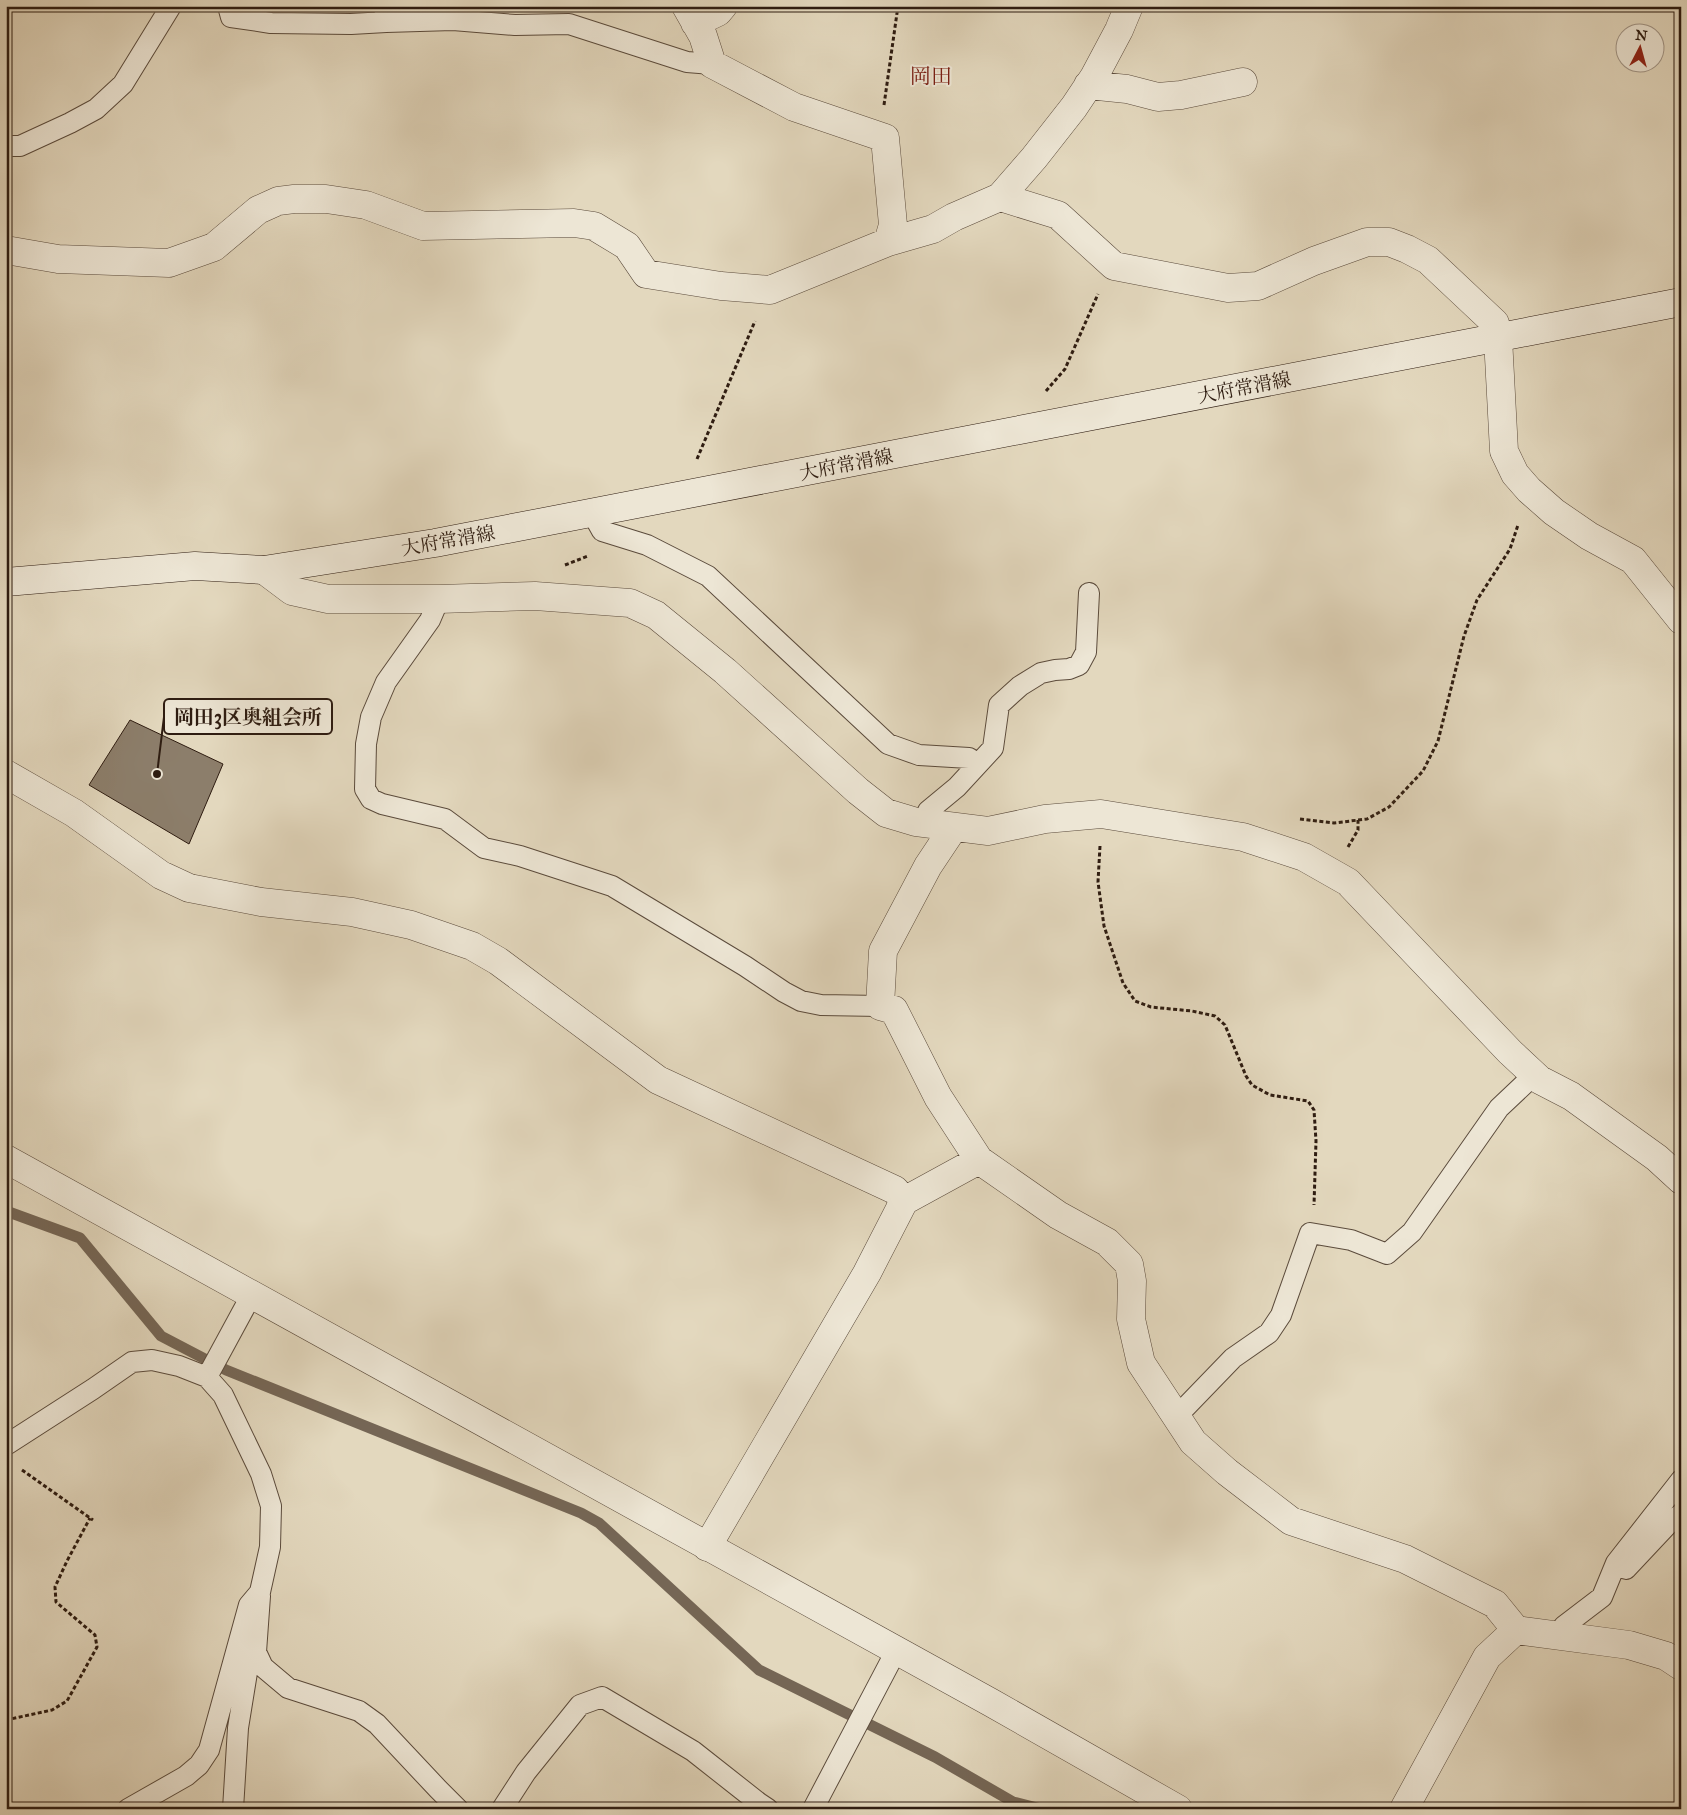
<svg xmlns="http://www.w3.org/2000/svg" width="1687" height="1815" font-family="'IM FELL Great Primer','Noto Serif JP',serif">
	<style>
		.lines { fill: none; stroke-linecap: round; stroke-linejoin: round }
		.stream { stroke: #756655; stroke-width: 11 }
		.building { fill: #8c7e6b; stroke: #2e1c11 }
		.service-casing { stroke: #5b4b3c; stroke-width: 22 }
		.minor-casing { stroke: #5b4b3c; stroke-width: 29 }
		.tertiary-casing { stroke: #5b4b3c; stroke-width: 29 }
		.secondary-casing { stroke: #2e1c11; stroke-width: 29 }
		.path { stroke: #2e1c11; stroke-width: 3; stroke-dasharray: 4 2.5; stroke-linecap: butt }
		.service { stroke: #ede6d5; stroke-width: 20 }
		.minor { stroke: #ede6d5; stroke-width: 28 }
		.tertiary { stroke: #ede6d5; stroke-width: 28 }
		.secondary { stroke: #ede6d5; stroke-width: 28 }
		.labels { text-anchor: middle; stroke-width: 4; stroke-linejoin: round; paint-order: stroke }
		.street-label { font-size: 19px; fill: #2e1c11; stroke: #ede6d5 }
		.quarter-label { font-size: 21px; fill: #7a1f14; stroke: #ede6d5 }
		.leader { fill: none; stroke: #2e1c11; stroke-width: 2 }
		.callout-dot { fill: #2e1c11; stroke: #ede6d5; stroke-width: 2 }
		.callout { fill: #ede6d5; stroke: #2e1c11; stroke-width: 2 }
		.callout-label { font-size: 20px; text-anchor: middle; font-weight: bold; fill: #2e1c11 }
	</style>
	<rect width="100%" height="100%" fill="#e3d8be"/>
	<filter id="stains"><feTurbulence type="fractalNoise" baseFrequency=".004" numOctaves="4"/><feColorMatrix values="0 0 0 0 .2 0 0 0 0 .09 0 0 0 0 .02 0 0 0 .5 -.17"/></filter>
	<radialGradient id="worn" r=".72"><stop offset=".6" stop-color="#630" stop-opacity="0"/><stop offset="1" stop-color="#630" stop-opacity=".3"/></radialGradient>
	<g class="lines">
		<path class="stream" d="M6,1211L80,1238L161,1336L226,1370L581,1513L599,1523L759,1670L935,1757L1013,1802L1041,1809"/>
	</g>
	<path class="building" d="M130,720L223,764L189,844L89,785Z"/>
	<g class="lines">
		<defs>
			<path id="service" d="M228,6L231,17L271,23L351,24L386,22
				M384,6L386,22L453,20L515,25L569,24L687,62L712,64
				M6,146H20L70,123L96,109L123,84L171,6
				M592,513L602,531L647,545L708,576L888,744L919,755L969,758L978,764
				M439,599L430,620L386,682L371,717L366,744L365,789L371,799L382,804L445,819L484,848L520,856L612,886L745,966L784,992L801,1001L821,1005L880,1006
				M923,823L928,811L957,787L993,748L999,705L1020,686L1041,673L1055,670L1069,669L1079,665L1086,652L1089,593
				M1176,1417L1233,1358L1269,1333L1281,1315L1310,1233L1351,1240L1387,1254L1412,1232L1499,1108L1535,1074
				M6,1445L93,1389L132,1362L152,1360L179,1366L207,1377
				M1626,1569L1672,1520L1681,1514
				M260,1596L256,1652L263,1667L288,1688L359,1711L377,1724L438,1789L458,1809
				M1558,1636L1564,1626L1602,1597L1616,1563L1681,1480
				M128,1809L186,1776L199,1765L209,1750L249,1605L260,1592L270,1547L271,1506L261,1474L223,1395L207,1377L252,1294
				M233,1809L238,1728L249,1660L256,1652
				M502,1809L526,1772L580,1705L602,1697L693,1751L759,1803L768,1809
				M813,1809L896,1651"/>
			<path id="minor" d="M686,6L703,36L712,64L794,107L885,138L893,225L888,242
				M695,23L718,12L723,6
				M1088,85L1127,89L1158,97L1181,95L1243,82
				M1000,197L1058,215L1114,266L1228,288L1258,286L1314,261L1367,242H1389L1407,249L1428,260L1495,323L1498,338L1504,451L1515,474L1529,490L1554,512L1589,536L1633,560L1681,620
				M6,250L58,259L169,263L214,247L258,210L278,201L294,199H326L366,205L423,226L574,223L594,226L627,246L646,274L721,286L770,290L888,242L933,229L954,217L1000,197L1034,158L1074,107L1094,77L1119,30L1129,6
				M264,570L292,591L328,599H439L535,596L630,603L656,615L725,671L858,791L886,813L916,822L988,831L1045,819L1101,814L1243,837L1304,857L1348,882L1510,1052L1540,1080L1571,1096L1657,1158L1681,1180
				M6,774L74,813L161,875L189,888L261,902L352,912L411,925L472,946L498,961L658,1080L895,1190L904,1201
				M954,827L928,866L883,951L880,1006L894,1010L938,1097L979,1160L1058,1215L1107,1242L1129,1264L1132,1281L1131,1319L1141,1363L1193,1442L1227,1472L1291,1521L1405,1559L1495,1604L1516,1630L1629,1645L1666,1656L1681,1666
				M707,1547L867,1273L904,1201L979,1160
				M1404,1809L1487,1657L1516,1630"/>
			<path id="tertiary" d="M6,1159L990,1702L1178,1809"/>
			<path id="secondary" d="M6,582L195,566L264,570L435,543L1681,302"/>
		</defs>
		<use href="#service" class="service-casing"/>
		<use href="#minor" class="minor-casing"/>
		<use href="#tertiary" class="tertiary-casing"/>
		<use href="#secondary" class="secondary-casing"/>
		<path class="path" d="M6,20V24
			M884,105L898,6
			M1046,391L1065,369L1098,294
			M697,459L755,321
			M565,565L588,556
			M1300,819L1334,823L1367,819L1389,807L1423,771L1438,741L1464,636L1477,600L1510,549L1518,525
			M1100,846L1098,882L1104,926L1123,983L1135,1001L1151,1007L1192,1011L1215,1016L1225,1025L1246,1076L1252,1085L1270,1095L1308,1101L1314,1110L1316,1141L1314,1205
			M1348,847L1358,830V820
			M22,1470L93,1520
			M6,1720L52,1710L67,1701L97,1647L95,1635L56,1602L55,1587L67,1561L90,1518"/>
		<use href="#service" class="service"/>
		<use href="#minor" class="minor"/>
		<use href="#tertiary" class="tertiary"/>
		<use href="#secondary" class="secondary"/>
	</g>
	<g class="labels">
		<g class="street-label">
			<text transform="translate(1244 387) rotate(-11)" y="7">大府常滑線</text>
			<text transform="translate(846 464) rotate(-11)" y="7">大府常滑線</text>
			<text transform="translate(448 540) rotate(-10)" y="7">大府常滑線</text>
		</g>
		<g class="quarter-label">
			<text x="931" y="83">岡田</text>
		</g>
	</g>
	<path class="leader" d="M157 774L164 717"/>
	<circle class="callout-dot" cx="157" cy="774" r="5"/>
	<rect class="callout" x="164" y="699" width="168" height="35" rx="5"/>
	<g class="callout-label">
		<text x="248" y="724">岡田3区奥組会所</text>
	</g>
	<rect width="1687" height="1815" fill="none" stroke="#e3d8be" stroke-width="25"/>
	<rect x="8" y="8" width="1672" height="1800" fill="none" stroke="#2e1c11" stroke-width="2.5"/>
	<rect x="12" y="12" width="1662" height="1790" fill="none" stroke="#2e1c11"/>
	<g transform="translate(1640 48) rotate(6)"><circle r="24" fill="#ede6d5" stroke="#a19587"/>
	<path d="M0-4L9 19L0 12L-9 19Z" fill="#8f2418"/>
	<text y="-8" font-size="14" font-weight="bold" text-anchor="middle" fill="#2e1c11">N</text>
	</g>
	<rect width="100%" height="100%" filter="url(#stains)"/>
	<rect width="100%" height="100%" fill="url(#worn)"/>
</svg>
